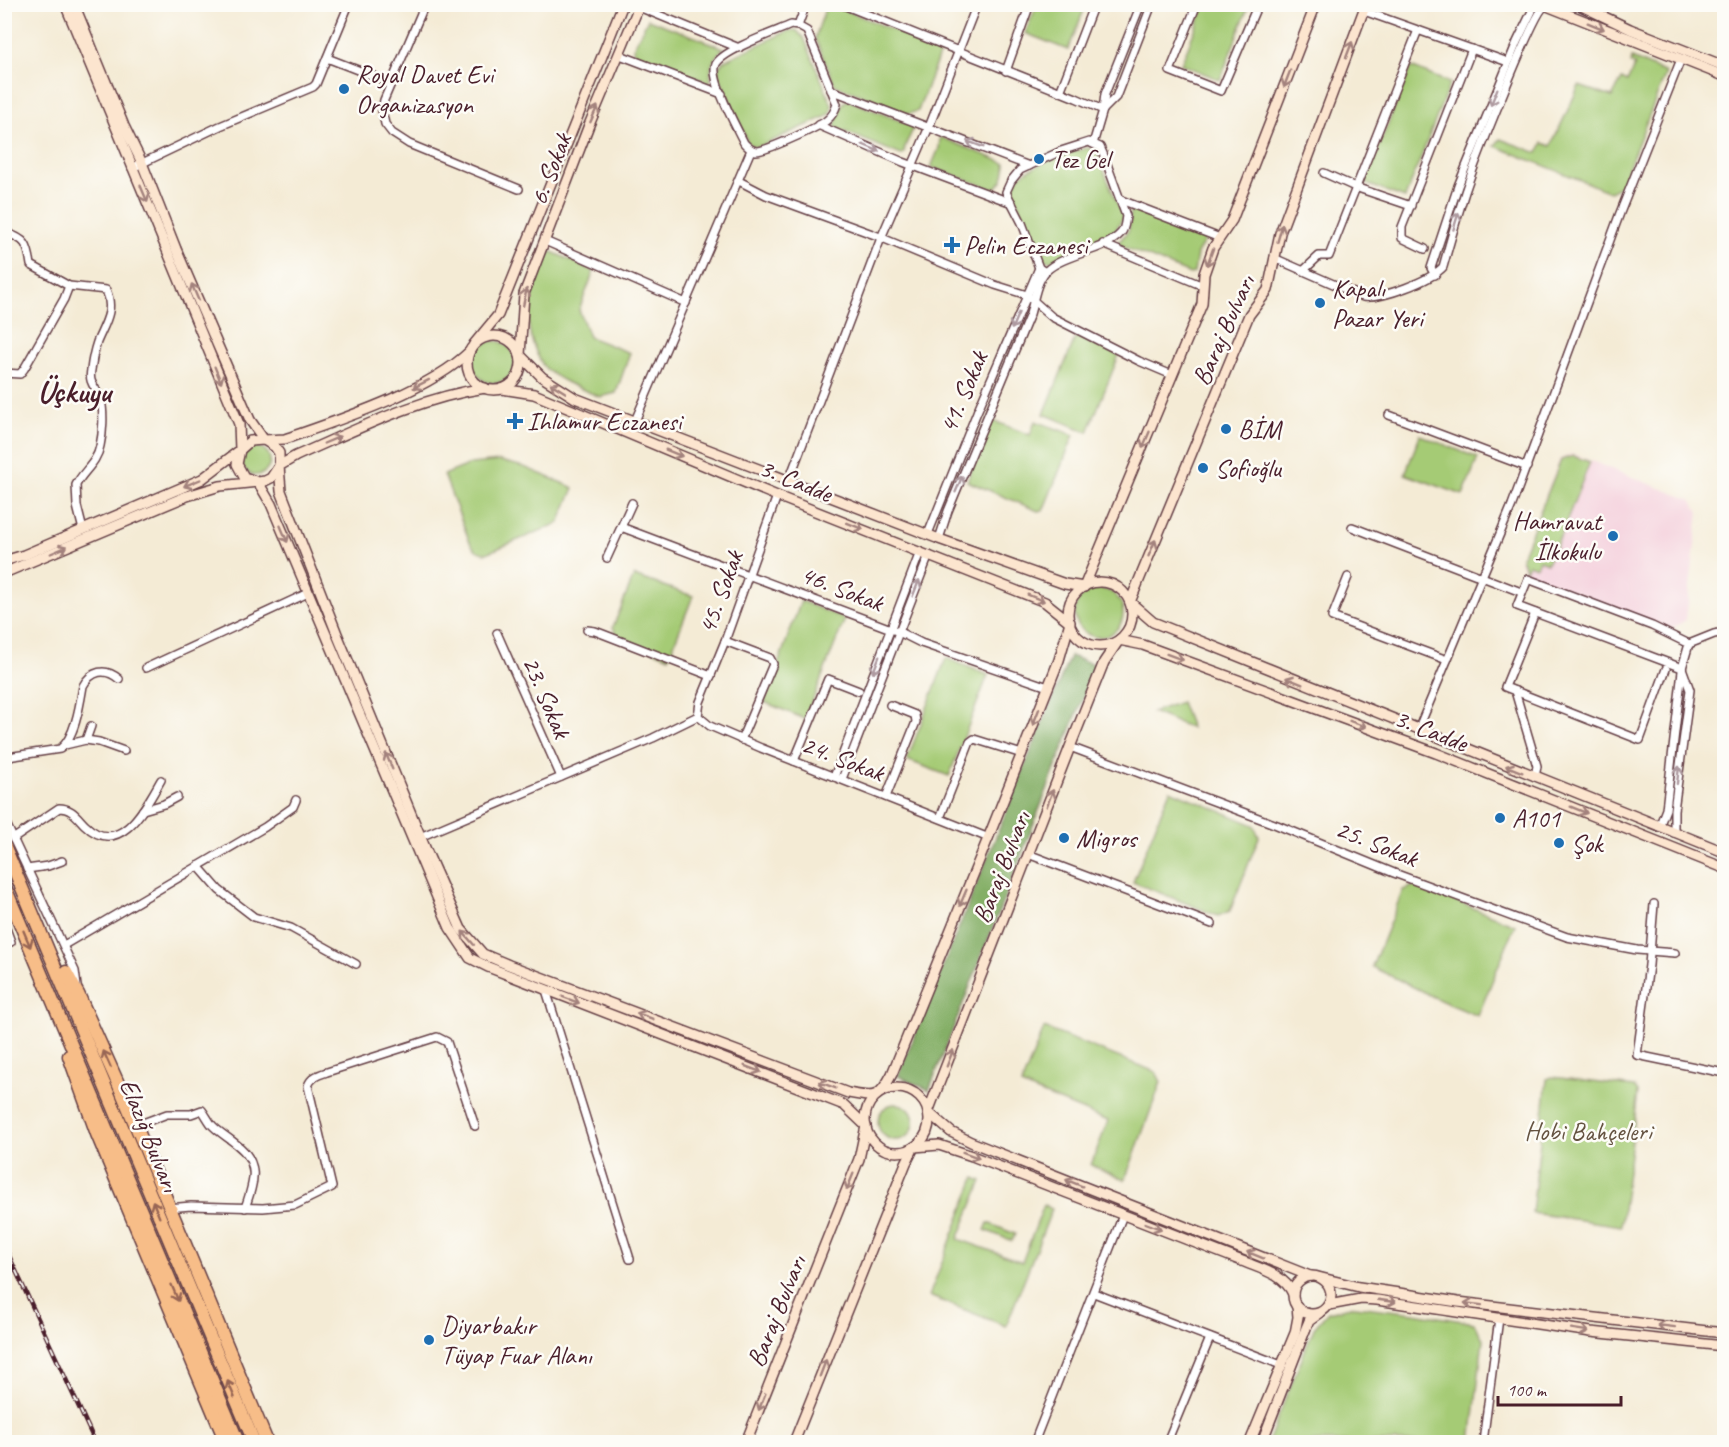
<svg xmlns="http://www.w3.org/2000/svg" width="1729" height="1447" font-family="Caveat,sans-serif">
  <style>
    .built { fill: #f4cfdc }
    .green { fill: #a5cb75; stroke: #787550; stroke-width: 1.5 }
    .forest { fill: #84af66; stroke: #676748; stroke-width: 1.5 }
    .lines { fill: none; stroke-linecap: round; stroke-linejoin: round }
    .street-casing { stroke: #643e44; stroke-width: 10 }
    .secondary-casing { stroke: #643e44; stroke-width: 12 }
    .highway-casing { stroke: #643e44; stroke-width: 15 }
    .street { stroke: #fff; stroke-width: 7 }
    .secondary { stroke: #fce5cf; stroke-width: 9 }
    .highway { stroke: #f7bd88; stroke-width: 12 }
    .rail-casing { stroke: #4a1f2b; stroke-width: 4.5 }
    .rail { stroke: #fdfcf7; stroke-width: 2; stroke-dasharray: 7; stroke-linecap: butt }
    .oneway { stroke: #a3827d }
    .oneway2 { stroke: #ae9aa0 }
    .oneway3 { stroke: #986655 }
    .poi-dot { fill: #1f6fb2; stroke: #fdfcf7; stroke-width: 2 }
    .labels { text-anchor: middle; stroke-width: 5; stroke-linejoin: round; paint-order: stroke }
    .poi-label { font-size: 26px; fill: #4a1f2b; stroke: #fdfcf7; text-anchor: start }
    .street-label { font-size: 26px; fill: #4a1f2b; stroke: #fdfcf7 }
    .park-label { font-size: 26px; fill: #655341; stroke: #fdfcf7 }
    .district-label { font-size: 32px; font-weight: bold; fill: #4a1f2b; stroke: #fdfcf7 }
  </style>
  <rect width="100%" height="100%" fill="#fdfcf7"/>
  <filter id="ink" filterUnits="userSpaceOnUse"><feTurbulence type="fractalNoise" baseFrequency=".0167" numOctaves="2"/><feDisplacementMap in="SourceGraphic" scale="12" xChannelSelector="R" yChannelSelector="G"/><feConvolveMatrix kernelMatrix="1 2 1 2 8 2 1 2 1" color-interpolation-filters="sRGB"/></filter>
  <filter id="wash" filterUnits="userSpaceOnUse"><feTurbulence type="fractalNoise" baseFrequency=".008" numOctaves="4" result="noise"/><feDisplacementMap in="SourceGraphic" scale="24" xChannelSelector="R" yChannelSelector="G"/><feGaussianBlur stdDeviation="1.35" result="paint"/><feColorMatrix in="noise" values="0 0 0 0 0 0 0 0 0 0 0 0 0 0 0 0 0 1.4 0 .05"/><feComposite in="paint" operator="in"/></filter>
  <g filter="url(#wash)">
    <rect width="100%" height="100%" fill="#f4ebd5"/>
    <path class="built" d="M1573 454 1691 500 1699 512 1686 620 1669 630 1525 572 1520 561 1560 459Z"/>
    <g class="green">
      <path d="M833 5 934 47 939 55 918 111 908 114 835 85 815 38 825 9Z"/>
      <path d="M1037 5H1086L1068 50 1025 33Z"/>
      <path d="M1205 5H1249L1220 80 1181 64Z"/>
      <path d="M648 19 724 48C713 57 709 67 711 82L709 83 634 54 633 48Z"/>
      <path d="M796 30 804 38 832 105 831 113 825 117 765 144C758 147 754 149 748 143L719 75 718 68 723 61 788 31Z"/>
      <path d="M1632 58 1666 73 1621 186 1610 192 1495 146 1500 139 1538 153 1543 143 1551 146 1579 86 1612 97 1622 79 1627 82 1635 65 1631 63Z"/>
      <path d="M1411 67 1450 83 1405 198 1364 183Z"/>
      <path d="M848 100 913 126C913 135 904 142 904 153L901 155 836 128 835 124 843 103Z"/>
      <path d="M940 137 1005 163C1006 173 1003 184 993 189L931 167 939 148Z"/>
      <path d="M1089 148 1097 154 1123 217 1114 233C1100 240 1058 265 1044 260L1013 192C1013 186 1015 179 1021 175 1031 167 1076 149 1089 148Z"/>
      <path d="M1134 209 1206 238 1197 254 1194 273 1190 274 1117 244 1129 230 1131 211Z"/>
      <path d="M550 251 594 271 579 310 589 337 630 353 616 393 600 397C582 389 561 382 546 369 540 363 536 352 533 344 520 304 534 287 550 251Z"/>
      <path d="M1076 336 1119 355 1088 432 1044 414Z"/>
      <circle cx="494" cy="362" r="21"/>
      <path d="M991 420 1030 435 1035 421 1074 435 1043 511H1038L967 481Z"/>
      <path d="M1420 435 1478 458 1463 495 1405 474Z"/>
      <circle cx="256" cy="461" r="14"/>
      <path d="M1573 456 1590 462 1556 547 1547 563 1539 560 1536 567 1529 564 1526 570 1521 559 1561 460Z"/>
      <path d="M500 461 524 467 574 488 559 523 487 553C477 553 473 548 469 540L444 475 471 464Z"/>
      <path d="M634 576 693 596 669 657 617 636 613 627Z"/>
      <circle cx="1099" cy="613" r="24"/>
      <path d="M801 601 845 619 805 719 764 702Z"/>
      <path d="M946 658 988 675 949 776 907 760Z"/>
      <path d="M1181 702 1191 728 1152 712Z"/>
      <path d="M1170 790 1254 825 1259 837 1230 911 1218 916 1133 882Z"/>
      <path d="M1416 885 1515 925 1478 1016 1442 1001 1372 967 1403 890Z"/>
      <path d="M1044 1028 1156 1072 1161 1082 1125 1180 1091 1165 1108 1121 1021 1085Z"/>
      <path d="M1552 1077 1634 1087 1638 1092 1621 1226 1532 1213 1547 1079Z"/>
      <circle cx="896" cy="1122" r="18"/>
      <path d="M975 1178 982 1181 958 1239 1022 1262 1044 1205 1052 1209 1006 1326 929 1296Z"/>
      <path d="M988 1223 1015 1234 1012 1241 985 1230Z"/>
      <path d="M1355 1306 1414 1313 1474 1323 1483 1339 1471 1442H1268L1314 1328 1328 1312Z"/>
    </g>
    <path class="forest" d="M1070 656 1096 665 929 1090 898 1076Z"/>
  </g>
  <g filter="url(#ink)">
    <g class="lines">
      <g class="street-casing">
        <g id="street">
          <path d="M425 4 384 100 382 110 385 124 392 133 409 144 519 189"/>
          <path d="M841 4 1076 98 1103 110 1093 144"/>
          <path d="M1197 4 1170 71 1221 91 1258 4"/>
          <path d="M639 7 739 48"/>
          <path d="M1364 11 1508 62"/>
          <path d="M791 25 798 26 807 31 837 104C835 111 832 116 827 120 819 127 764 152 756 151 750 150 748 147 744 143 737 128 709 79 716 64 723 50 775 32 791 25Z"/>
          <path d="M798 26 806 4"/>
          <path d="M620 55 722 94"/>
          <path d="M327 58 391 83"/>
          <path d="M1006 71 1030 4"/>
          <path d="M831 90 1029 166"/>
          <path d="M1060 92 1094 4"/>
          <path d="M1103 110 1116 97 1152 4"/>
          <path d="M1103 110 1105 94 1141 4"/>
          <path d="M818 125 903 162 1012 203"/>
          <path d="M132 168 220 126 313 87 316 84 349 4"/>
          <path d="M1324 173 1355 187 1411 206"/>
          <path d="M739 181 766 195 875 235 995 285 1027 295 1052 317 1139 361 1172 375"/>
          <path d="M1121 200 1220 238"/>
          <path d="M4 232C26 239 28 244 31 265L69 286 106 290C115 310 105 323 97 342 94 351 92 361 91 370 88 385 97 387 101 400 104 413 103 433 100 446 97 463 83 471 76 485L77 506 83 530"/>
          <path d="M545 241 686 303"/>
          <path d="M1103 244 1203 286"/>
          <path d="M1425 249 1402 238V227L1472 49"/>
          <path d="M1274 258 1363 297C1382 299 1430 281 1443 267 1450 242 1457 217 1465 192 1473 168 1533 13 1545 6"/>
          <path d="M1303 271 1319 256H1329L1418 30"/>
          <path d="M1435 275 1431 268 1458 186 1517 42 1532 11 1531 4"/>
          <path d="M4 373 20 374 24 369 64 299 69 286"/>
          <path d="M1389 415 1527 467"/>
          <path d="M635 421 751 150"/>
          <path d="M789 480 881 238 929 127 977 4"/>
          <path d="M777 496 725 641 700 702 698 716 710 726 761 748 989 838"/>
          <path d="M621 527 899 632 921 643 1048 687"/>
          <path d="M1352 527 1521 592"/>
          <path d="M928 534 977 412 1039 268"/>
          <path d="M939 539 948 511 1030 314C1034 301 1036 282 1046 271 1065 253 1104 252 1121 233 1125 229 1125 221 1126 216L1104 156 1100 147 1089 142 1061 151 1020 170 1011 181 1006 192 1022 223 1039 268 1045 272"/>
          <path d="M607 558 632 503"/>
          <path d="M1348 577 1332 617 1447 660"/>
          <path d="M1528 579 1652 626 1689 644 1682 668 1517 606Z"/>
          <path d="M1535 613 1505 687 1640 740 1666 669"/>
          <path d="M587 630 595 631 711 676"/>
          <path d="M497 633 561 777"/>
          <path d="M725 641 770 658 773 664 741 740"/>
          <path d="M1689 644 1714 634 1724 632"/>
          <path d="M146 668 308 593"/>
          <path d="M1515 691 1537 766 1535 777"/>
          <path d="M1418 730 1512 505 1620 213 1681 59"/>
          <path d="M86 740 91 726"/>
          <path d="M65 745 86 740 99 742 124 751"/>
          <path d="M1070 747 1277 825 1394 873 1567 937 1637 950 1675 953"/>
          <path d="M4 759 14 756 60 749C75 738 80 704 83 686 91 671 105 667 119 679"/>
          <path d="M794 761 828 679 859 691"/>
          <path d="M834 777 920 552"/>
          <path d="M842 779 929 555"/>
          <path d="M886 797 916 722 915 715 890 705"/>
          <path d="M143 810 164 804 177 797"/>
          <path d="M940 818 970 742 974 739 1022 754"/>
          <path d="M4 819 75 971 77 986"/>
          <path d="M1659 827 1666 809 1682 671"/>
          <path d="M1674 833V810L1690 690 1682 668"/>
          <path d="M420 837 653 738 698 716"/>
          <path d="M13 839 59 808C72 808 77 817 85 825 120 859 146 806 161 780"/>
          <path d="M1028 854 1212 924"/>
          <path d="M198 866 219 890 254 917 291 928 356 964"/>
          <path d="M27 869 48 866 62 861"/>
          <path d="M1654 904 1649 965 1637 1055 1724 1073"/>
          <path d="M4 923 11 942"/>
          <path d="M64 945 265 827 293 807 296 800"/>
          <path d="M546 990 630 1259"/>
          <path d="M135 1126 167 1114H191L202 1110C206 1115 209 1122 213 1126 220 1133 229 1138 236 1144 261 1163 254 1182 245 1208"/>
          <path d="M168 1208 191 1206 263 1208 295 1205 332 1187 308 1086C311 1077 318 1075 327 1072L437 1037 447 1042 475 1126"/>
          <path d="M1094 1293 1281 1365"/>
          <path d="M1037 1442V1435L1123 1215"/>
          <path d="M1167 1442 1210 1338"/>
          <path d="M1483 1442 1499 1318"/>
        </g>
      </g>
      <g class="secondary-casing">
        <g id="secondary">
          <path d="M74 4 124 126 142 163 176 249 250 420 264 440 285 439C339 420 429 391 469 352"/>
          <path d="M640 4 589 125 524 294 520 355 542 377 575 398 939 539 1065 584 1084 587 1202 304 1204 274 1213 248 1232 220 1316 4"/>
          <path d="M1366 4 1280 233 1268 290 1249 315 1130 602 1153 622 1724 852"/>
          <path d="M1542 4 1724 76"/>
          <path d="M1577 4 1630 29 1724 66"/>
          <circle cx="494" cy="363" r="27"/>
          <path d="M474 344 498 315 623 4"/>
          <path d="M485 388C418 398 358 429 296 456L279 466 281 491 337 634 426 850 461 929 483 954 509 965 848 1093C875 1098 879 1099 892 1074L991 831 1059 660 1070 622 1045 602 777 496 534 394 502 389"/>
          <path d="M4 561 24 555 202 479 240 450 239 424 65 4"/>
          <path d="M4 573 187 496 220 486 258 482 265 481 271 478 279 466V453L275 447 264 440 250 441 240 450 237 464 244 477 258 482 271 504 450 928 470 958 488 967 844 1105 866 1126 859 1159 746 1442"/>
          <circle cx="1100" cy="614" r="32"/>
          <circle cx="897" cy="1120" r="32"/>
          <circle cx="1312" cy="1295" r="19"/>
          <path d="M1310 1276 971 1142 951 1132 928 1112 1070 747 1104 662 1119 640 1143 645 1436 753 1724 868"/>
          <path d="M1322 1278 1359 1287 1458 1302 1724 1333"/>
          <path d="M1329 1305 1361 1299 1377 1300 1591 1332 1724 1346"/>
          <path d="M794 1442 906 1163 914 1147 939 1145 972 1156 1242 1261C1261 1269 1284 1274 1293 1294"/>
          <path d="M1250 1442 1295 1333 1298 1317 1297 1306"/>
          <path d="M1262 1442 1306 1328 1309 1321 1320 1313"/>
        </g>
      </g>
      <g class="highway-casing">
        <g id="highway">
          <path d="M4 845 254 1442"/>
          <path d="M4 885 238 1442"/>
          <path d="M66 972 78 994 121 1090 267 1442"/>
          <path d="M69 1056 97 1134 226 1442"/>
        </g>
      </g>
      <use href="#street" class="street"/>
      <use href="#secondary" class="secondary"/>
      <use href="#highway" class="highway"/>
      <g class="rail-casing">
        <path id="rail" d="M4 1245 95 1442"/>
      </g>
      <use href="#rail" class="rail"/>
    </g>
    <defs><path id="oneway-shaft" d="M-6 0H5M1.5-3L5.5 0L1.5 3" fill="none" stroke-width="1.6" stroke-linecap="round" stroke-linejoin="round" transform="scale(1.5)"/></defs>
    <g class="oneway">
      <use href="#oneway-shaft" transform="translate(1596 26) rotate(22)"/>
      <use href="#oneway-shaft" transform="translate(1349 50) rotate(-69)"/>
      <use href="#oneway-shaft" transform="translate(1287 79) rotate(111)"/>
      <use href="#oneway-shaft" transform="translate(594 114) rotate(-66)"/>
      <use href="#oneway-shaft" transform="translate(144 194) rotate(67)"/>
      <use href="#oneway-shaft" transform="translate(1280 233) rotate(-74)"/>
      <use href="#oneway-shaft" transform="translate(1210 257) rotate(110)"/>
      <use href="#oneway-shaft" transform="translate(195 292) rotate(-113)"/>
      <use href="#oneway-shaft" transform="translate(525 297) rotate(-78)"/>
      <use href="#oneway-shaft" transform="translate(218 375) rotate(68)"/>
      <use href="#oneway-shaft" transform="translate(421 384) rotate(153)"/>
      <use href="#oneway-shaft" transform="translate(558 388) rotate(-148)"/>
      <use href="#oneway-shaft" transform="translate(332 440) rotate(-23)"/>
      <use href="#oneway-shaft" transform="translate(1146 440) rotate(113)"/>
      <use href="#oneway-shaft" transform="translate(674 453) rotate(22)"/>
      <use href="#oneway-shaft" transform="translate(192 483) rotate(157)"/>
      <use href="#oneway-shaft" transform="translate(855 526) rotate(22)"/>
      <use href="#oneway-shaft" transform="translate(284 534) rotate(67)"/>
      <use href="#oneway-shaft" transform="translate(1152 548) rotate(-67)"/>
      <use href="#oneway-shaft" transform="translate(59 550) rotate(-23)"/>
      <use href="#oneway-shaft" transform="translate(1036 598) rotate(22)"/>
      <use href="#oneway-shaft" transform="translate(1175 657) rotate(20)"/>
      <use href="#oneway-shaft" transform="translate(1294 681) rotate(-158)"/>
      <use href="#oneway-shaft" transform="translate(1036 717) rotate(111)"/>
      <use href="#oneway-shaft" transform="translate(1358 724) rotate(20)"/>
      <use href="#oneway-shaft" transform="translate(389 761) rotate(-112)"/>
      <use href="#oneway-shaft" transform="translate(1514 769) rotate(-158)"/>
      <use href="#oneway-shaft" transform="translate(1050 798) rotate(-69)"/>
      <use href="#oneway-shaft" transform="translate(1579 810) rotate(22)"/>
      <use href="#oneway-shaft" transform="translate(963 898) rotate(113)"/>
      <use href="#oneway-shaft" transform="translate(468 938) rotate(-131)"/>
      <use href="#oneway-shaft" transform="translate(571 1000) rotate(21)"/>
      <use href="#oneway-shaft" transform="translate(645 1016) rotate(-159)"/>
      <use href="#oneway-shaft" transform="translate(950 1058) rotate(-69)"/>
      <use href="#oneway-shaft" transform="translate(753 1069) rotate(21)"/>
      <use href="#oneway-shaft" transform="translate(827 1085) rotate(-159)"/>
      <use href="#oneway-shaft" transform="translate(971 1155) rotate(20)"/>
      <use href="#oneway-shaft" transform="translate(850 1182) rotate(112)"/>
      <use href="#oneway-shaft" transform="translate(1074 1183) rotate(-158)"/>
      <use href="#oneway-shaft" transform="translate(1153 1226) rotate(21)"/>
      <use href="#oneway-shaft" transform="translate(1255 1255) rotate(-158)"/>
      <use href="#oneway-shaft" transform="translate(1387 1301) rotate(8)"/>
      <use href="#oneway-shaft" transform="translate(1473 1304) rotate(-173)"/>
      <use href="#oneway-shaft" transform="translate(1666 1326) rotate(-173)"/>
      <use href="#oneway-shaft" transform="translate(1580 1330) rotate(9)"/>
      <use href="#oneway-shaft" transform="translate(823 1368) rotate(-69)"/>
      <use href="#oneway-shaft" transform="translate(762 1402) rotate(112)"/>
    </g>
    <g class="oneway2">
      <use href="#oneway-shaft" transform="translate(1494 97) rotate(112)"/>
      <use href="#oneway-shaft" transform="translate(975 144) rotate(-159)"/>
      <use href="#oneway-shaft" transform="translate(871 148) rotate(23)"/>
      <use href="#oneway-shaft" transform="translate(1456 221) rotate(-73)"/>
      <use href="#oneway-shaft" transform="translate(1015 321) rotate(113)"/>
      <use href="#oneway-shaft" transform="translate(959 484) rotate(-67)"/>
      <use href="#oneway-shaft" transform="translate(916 588) rotate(-68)"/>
      <use href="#oneway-shaft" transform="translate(876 665) rotate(111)"/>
      <use href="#oneway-shaft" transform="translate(1678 775) rotate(-83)"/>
    </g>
    <g class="oneway3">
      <use href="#oneway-shaft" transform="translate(27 939) rotate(67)"/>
      <use href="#oneway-shaft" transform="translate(107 1059) rotate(-114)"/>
      <use href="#oneway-shaft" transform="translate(156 1209) rotate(-112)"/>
      <use href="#oneway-shaft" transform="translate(175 1293) rotate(67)"/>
      <use href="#oneway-shaft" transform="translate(231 1389) rotate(-113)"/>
    </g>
  </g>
  <g class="poi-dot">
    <circle cx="344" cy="89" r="6"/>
    <circle cx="1039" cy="159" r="6"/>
    <path d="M949 236h6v6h6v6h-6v6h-6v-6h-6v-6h6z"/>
    <circle cx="1320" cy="303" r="6"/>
    <path d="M512 412h6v6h6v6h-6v6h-6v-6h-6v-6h6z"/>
    <circle cx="1226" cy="429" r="6"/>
    <circle cx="1203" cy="468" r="6"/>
    <circle cx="1613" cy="536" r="6"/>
    <circle cx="1500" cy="818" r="6"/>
    <circle cx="1064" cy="838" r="6"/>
    <circle cx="1559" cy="843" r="6"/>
    <circle cx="429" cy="1340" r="6"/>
  </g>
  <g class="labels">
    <g class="poi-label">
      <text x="356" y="83">Royal Davet Evi<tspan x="356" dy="30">Organizasyon</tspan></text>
      <text x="1051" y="168">Tez Gel</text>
      <text x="964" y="254">Pelin Eczanesi</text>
      <text x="1332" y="297">Kapalı<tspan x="1332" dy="30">Pazar Yeri</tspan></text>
      <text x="527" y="430">Ihlamur Eczanesi</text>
      <text x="1238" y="438">BİM</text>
      <text x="1215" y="477">Sofioğlu</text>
      <text x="1601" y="530" text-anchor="end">Hamravat<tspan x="1601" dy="30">İlkokulu</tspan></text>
      <text x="1512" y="827">A101</text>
      <text x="1076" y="847">Migros</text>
      <text x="1571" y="852">Şok</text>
      <text x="441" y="1334">Diyarbakır<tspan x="441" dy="30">Tüyap Fuar Alanı</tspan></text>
    </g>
    <g class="street-label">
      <text transform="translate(550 169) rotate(-69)" y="9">6. Sokak</text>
      <text transform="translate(1223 330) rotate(-66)" y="9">Baraj Bulvarı</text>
      <text transform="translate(963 392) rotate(-67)" y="9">41. Sokak</text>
      <text transform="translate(796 480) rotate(22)" y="9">3. Cadde</text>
      <text transform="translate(842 588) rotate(21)" y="9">46. Sokak</text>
      <text transform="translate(720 592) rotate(-70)" y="9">45. Sokak</text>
      <text transform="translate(547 697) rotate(67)" y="9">23. Sokak</text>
      <text transform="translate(1431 730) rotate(21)" y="9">3. Cadde</text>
      <text transform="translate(843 758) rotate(21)" y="9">24. Sokak</text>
      <text transform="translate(1377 843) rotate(22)" y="9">25. Sokak</text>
      <text transform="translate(1001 867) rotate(-69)" y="9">Baraj Bulvarı</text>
      <text transform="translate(150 1135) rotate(68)" y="9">Elazığ Bulvarı</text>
      <text transform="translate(776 1311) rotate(-68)" y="9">Baraj Bulvarı</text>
    </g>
    <g class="park-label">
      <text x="1588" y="1140">Hobi Bahçeleri</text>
    </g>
    <g class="district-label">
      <text x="74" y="402">Üçkuyu</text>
    </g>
  </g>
  <rect width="1729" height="1447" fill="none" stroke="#fdfcf7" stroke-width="24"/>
  <path d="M1498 1396v9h123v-9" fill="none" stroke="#4a1f2b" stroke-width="3"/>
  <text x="1507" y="1396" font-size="18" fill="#4a1f2b" stroke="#fdfcf7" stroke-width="4.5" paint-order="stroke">100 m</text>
</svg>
